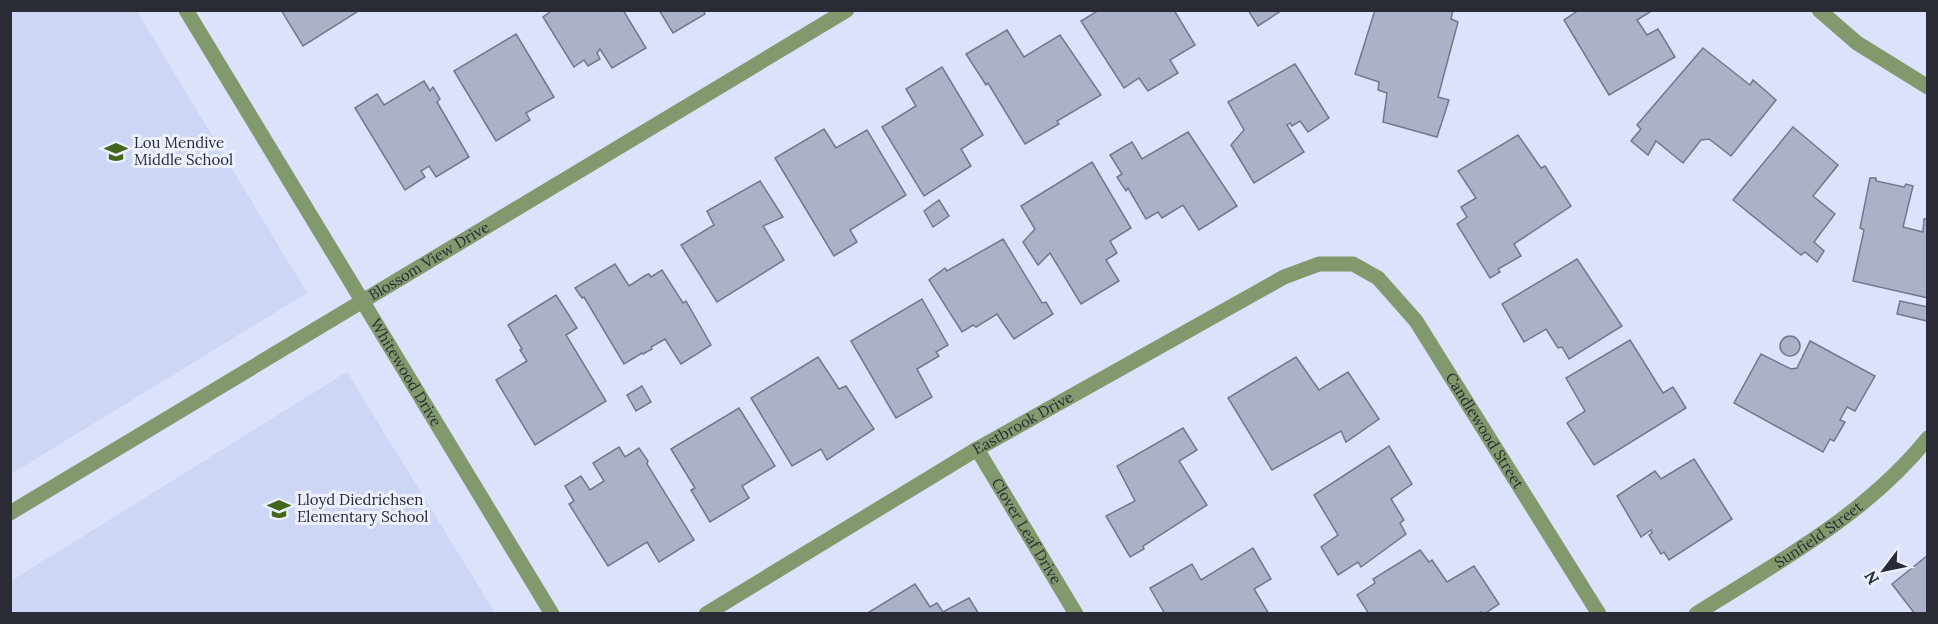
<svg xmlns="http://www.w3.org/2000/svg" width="1938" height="624" font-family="Lora,serif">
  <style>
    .built { fill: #ced6f5 }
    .building { fill: #abb1c9; stroke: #72778d; stroke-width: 1.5 }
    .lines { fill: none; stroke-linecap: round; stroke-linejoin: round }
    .minor { stroke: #81996c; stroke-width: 15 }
    .labels { text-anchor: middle; stroke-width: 6; stroke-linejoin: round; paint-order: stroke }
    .poi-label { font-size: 15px; fill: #292b35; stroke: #ecf0ff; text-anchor: start }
    .street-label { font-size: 15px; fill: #292b35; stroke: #ecf0ff }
  </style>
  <rect width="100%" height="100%" fill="#dce2fb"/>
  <g class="built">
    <path d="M11 10 137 11 307 293 11 474Z"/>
    <path d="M347 372 495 613H11V581Z"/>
  </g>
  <g class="building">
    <path d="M281 10H360L303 46Z"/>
    <path d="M553 10H623L646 48 612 68 600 49 597 53 600 59 588 66 584 60 574 67 543 17Z"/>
    <path d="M659 10H703L705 14 673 33Z"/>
    <path d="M1099 10H1174L1195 45 1170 60 1178 73 1148 91 1139 78 1124 88 1081 21Z"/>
    <path d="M1248 10H1280L1281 11 1258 26Z"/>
    <path d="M1375 10H1453L1451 19 1458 22 1438 97 1449 100 1437 137 1383 122 1387 93 1378 90 1379 82 1355 74Z"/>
    <path d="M1579 10H1653L1637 20 1647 35 1658 29 1675 57 1609 95 1564 20Z"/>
    <path d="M1007 30 1024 57 1060 35 1101 95 1057 121 1059 124 1025 144 988 83 986 85 966 54Z"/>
    <path d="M516 34 554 97 526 113 530 120 496 141 454 71Z"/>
    <path d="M1703 48 1750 85 1753 80 1776 100 1731 156 1709 139 1701 140 1683 163 1656 141 1648 155 1631 141 1641 129 1637 125Z"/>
    <path d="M1295 64 1329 118 1308 132 1300 121 1292 126 1290 123 1287 125 1304 152 1254 183 1231 145 1244 130 1228 102Z"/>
    <path d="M942 67 983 135 961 149 971 166 924 196 882 127 916 106 906 89Z"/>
    <path d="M424 81 430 91 433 87 440 99 437 102 469 157 436 177 429 166 421 171 425 177 405 190 355 108 377 94 384 105Z"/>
    <path d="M1793 127 1838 165 1813 196 1835 214 1814 242 1824 251 1817 262 1805 252 1801 255 1733 200Z"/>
    <path d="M824 129 836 148 867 130 906 195 850 230 857 242 834 256 775 158Z"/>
    <path d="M1188 132 1237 206 1199 230 1183 205 1162 218 1158 212 1146 219 1128 188 1126 191 1117 177 1122 174 1110 155 1132 142 1142 159Z"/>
    <path d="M1518 135 1541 168 1545 166 1571 206 1514 244 1521 256 1498 269 1500 272 1490 278 1457 224 1467 217 1461 207 1476 198 1458 171Z"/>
    <path d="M1092 162 1131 228 1110 241 1117 253 1106 260 1119 281 1081 304 1050 253 1038 265 1023 242 1035 229 1021 206Z"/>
    <path d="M1870 178H1876V181L1904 187 1906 184 1913 186 1903 227 1923 232 1924 219H1928V298L1853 281 1864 230 1860 228Z"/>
    <path d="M760 181 783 217 763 226 784 260 717 302 681 245 714 225 707 211Z"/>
    <path d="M939 200 949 216 933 227 924 211Z"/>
    <path d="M1003 239 1042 303 1046 302 1053 314 1014 339 997 314 976 327 973 325 962 332 929 280 945 268 947 271Z"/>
    <path d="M1577 259 1622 326 1569 359 1562 347 1558 348 1546 329 1524 342 1502 304Z"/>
    <path d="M615 264 629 286 646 275 649 274 651 277 662 270 683 303 686 301 711 345 681 364 665 339 651 347 652 349 643 354 642 353 624 364 584 297 582 298 575 288Z"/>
    <path d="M556 295 577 328 566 335 606 401 535 445 496 380 527 361 520 350 522 349 508 325Z"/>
    <path d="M922 299 948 345 936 352 939 356 917 369 932 397 896 418 851 341Z"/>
    <path d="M1900 301 1928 307 1927 321 1897 314Z"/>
    <circle cx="1790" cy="346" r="10"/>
    <path d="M1630 340 1663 393 1673 387 1686 408 1594 465 1567 423 1585 411 1566 378Z"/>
    <path d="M1810 341 1875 376 1855 411 1847 407 1840 420 1845 422 1834 441 1830 439 1823 452 1734 403 1761 354 1791 369 1797 368Z"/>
    <path d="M818 357 839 389 846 386 874 429 827 460 821 449 792 466 751 398Z"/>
    <path d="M1296 357 1319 390 1348 372 1379 419 1346 442 1341 431 1272 470 1228 398Z"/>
    <path d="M642 386 651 402 636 411 627 395Z"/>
    <path d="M739 408 775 466 742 486 749 498 710 522 691 490 695 488 671 449Z"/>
    <path d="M1183 428 1197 450 1179 461 1207 505 1143 546 1144 549 1130 557 1106 516 1135 501 1117 466Z"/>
    <path d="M1389 446 1412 484 1391 499 1404 520 1400 523 1406 534 1361 567 1358 562 1338 575 1321 547 1338 535 1314 495Z"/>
    <path d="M619 447 625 457 639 448 648 461 647 464 694 540 659 562 647 542 608 566 569 504 574 501 565 486 581 476 590 490 604 481 593 463Z"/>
    <path d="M1694 459 1732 519 1669 560 1664 552 1661 554 1649 535 1652 533 1651 530 1641 537 1617 496 1655 471 1661 479Z"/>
    <path d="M1253 548 1271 579 1254 589 1269 614H1165L1150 588 1192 564 1201 580Z"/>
    <path d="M1420 550 1429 562 1432 560 1447 582 1474 566 1499 604 1484 614 1481 612 1478 614H1369L1357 595 1375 583 1373 579Z"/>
    <path d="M1928 555V614H1915L1892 584Z"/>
    <path d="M915 584 930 607 937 603 943 612 969 598 979 614H866Z"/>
  </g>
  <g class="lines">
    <g class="minor">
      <path id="s1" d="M186 10 552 614"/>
      <path d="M1819 10 1857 43 1928 87"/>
      <path id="s2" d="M977 449 1076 614"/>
      <path id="s3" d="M10 513 847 10"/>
      <path id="s4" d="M706 614 977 449 1284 277 1319 264H1353L1378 278 1416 321 1599 614"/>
      <path id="s5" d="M1696 614C1778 562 1866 515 1928 438"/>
    </g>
  </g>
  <defs>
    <g id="school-bare" transform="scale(1.8)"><path d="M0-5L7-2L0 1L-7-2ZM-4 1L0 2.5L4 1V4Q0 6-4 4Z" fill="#43651c" stroke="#ecf0ff" stroke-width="2.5" paint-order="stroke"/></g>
  </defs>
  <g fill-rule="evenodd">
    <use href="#school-bare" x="116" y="152"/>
    <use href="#school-bare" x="279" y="509"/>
  </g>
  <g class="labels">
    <g class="poi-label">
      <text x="134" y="148">Lou Mendive<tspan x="134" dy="17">Middle School</tspan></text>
      <text x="297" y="505">Lloyd Diedrichsen<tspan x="297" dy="17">Elementary School</tspan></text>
    </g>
    <g class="street-label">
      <text dy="5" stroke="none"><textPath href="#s3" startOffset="489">Blossom View Drive</textPath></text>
      <text dy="5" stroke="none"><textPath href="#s1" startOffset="424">Whitewood Drive</textPath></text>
      <text dy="5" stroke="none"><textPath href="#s4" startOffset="370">Eastbrook Drive</textPath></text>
      <text dy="5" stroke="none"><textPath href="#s4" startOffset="956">Candlewood Street</textPath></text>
      <text dy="5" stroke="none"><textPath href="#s2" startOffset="96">Clover Leaf Drive</textPath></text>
      <text dy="5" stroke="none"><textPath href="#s5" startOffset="146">Sunfield Street</textPath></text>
    </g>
  </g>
  <rect width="1938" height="624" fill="none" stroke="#292b35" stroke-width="24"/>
  <g transform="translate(1884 570) rotate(238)" stroke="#ecf0ff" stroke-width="4.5" paint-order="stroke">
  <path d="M0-4.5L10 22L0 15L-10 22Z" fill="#292b35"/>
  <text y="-9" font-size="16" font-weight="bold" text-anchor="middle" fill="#292b35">N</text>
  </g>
</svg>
